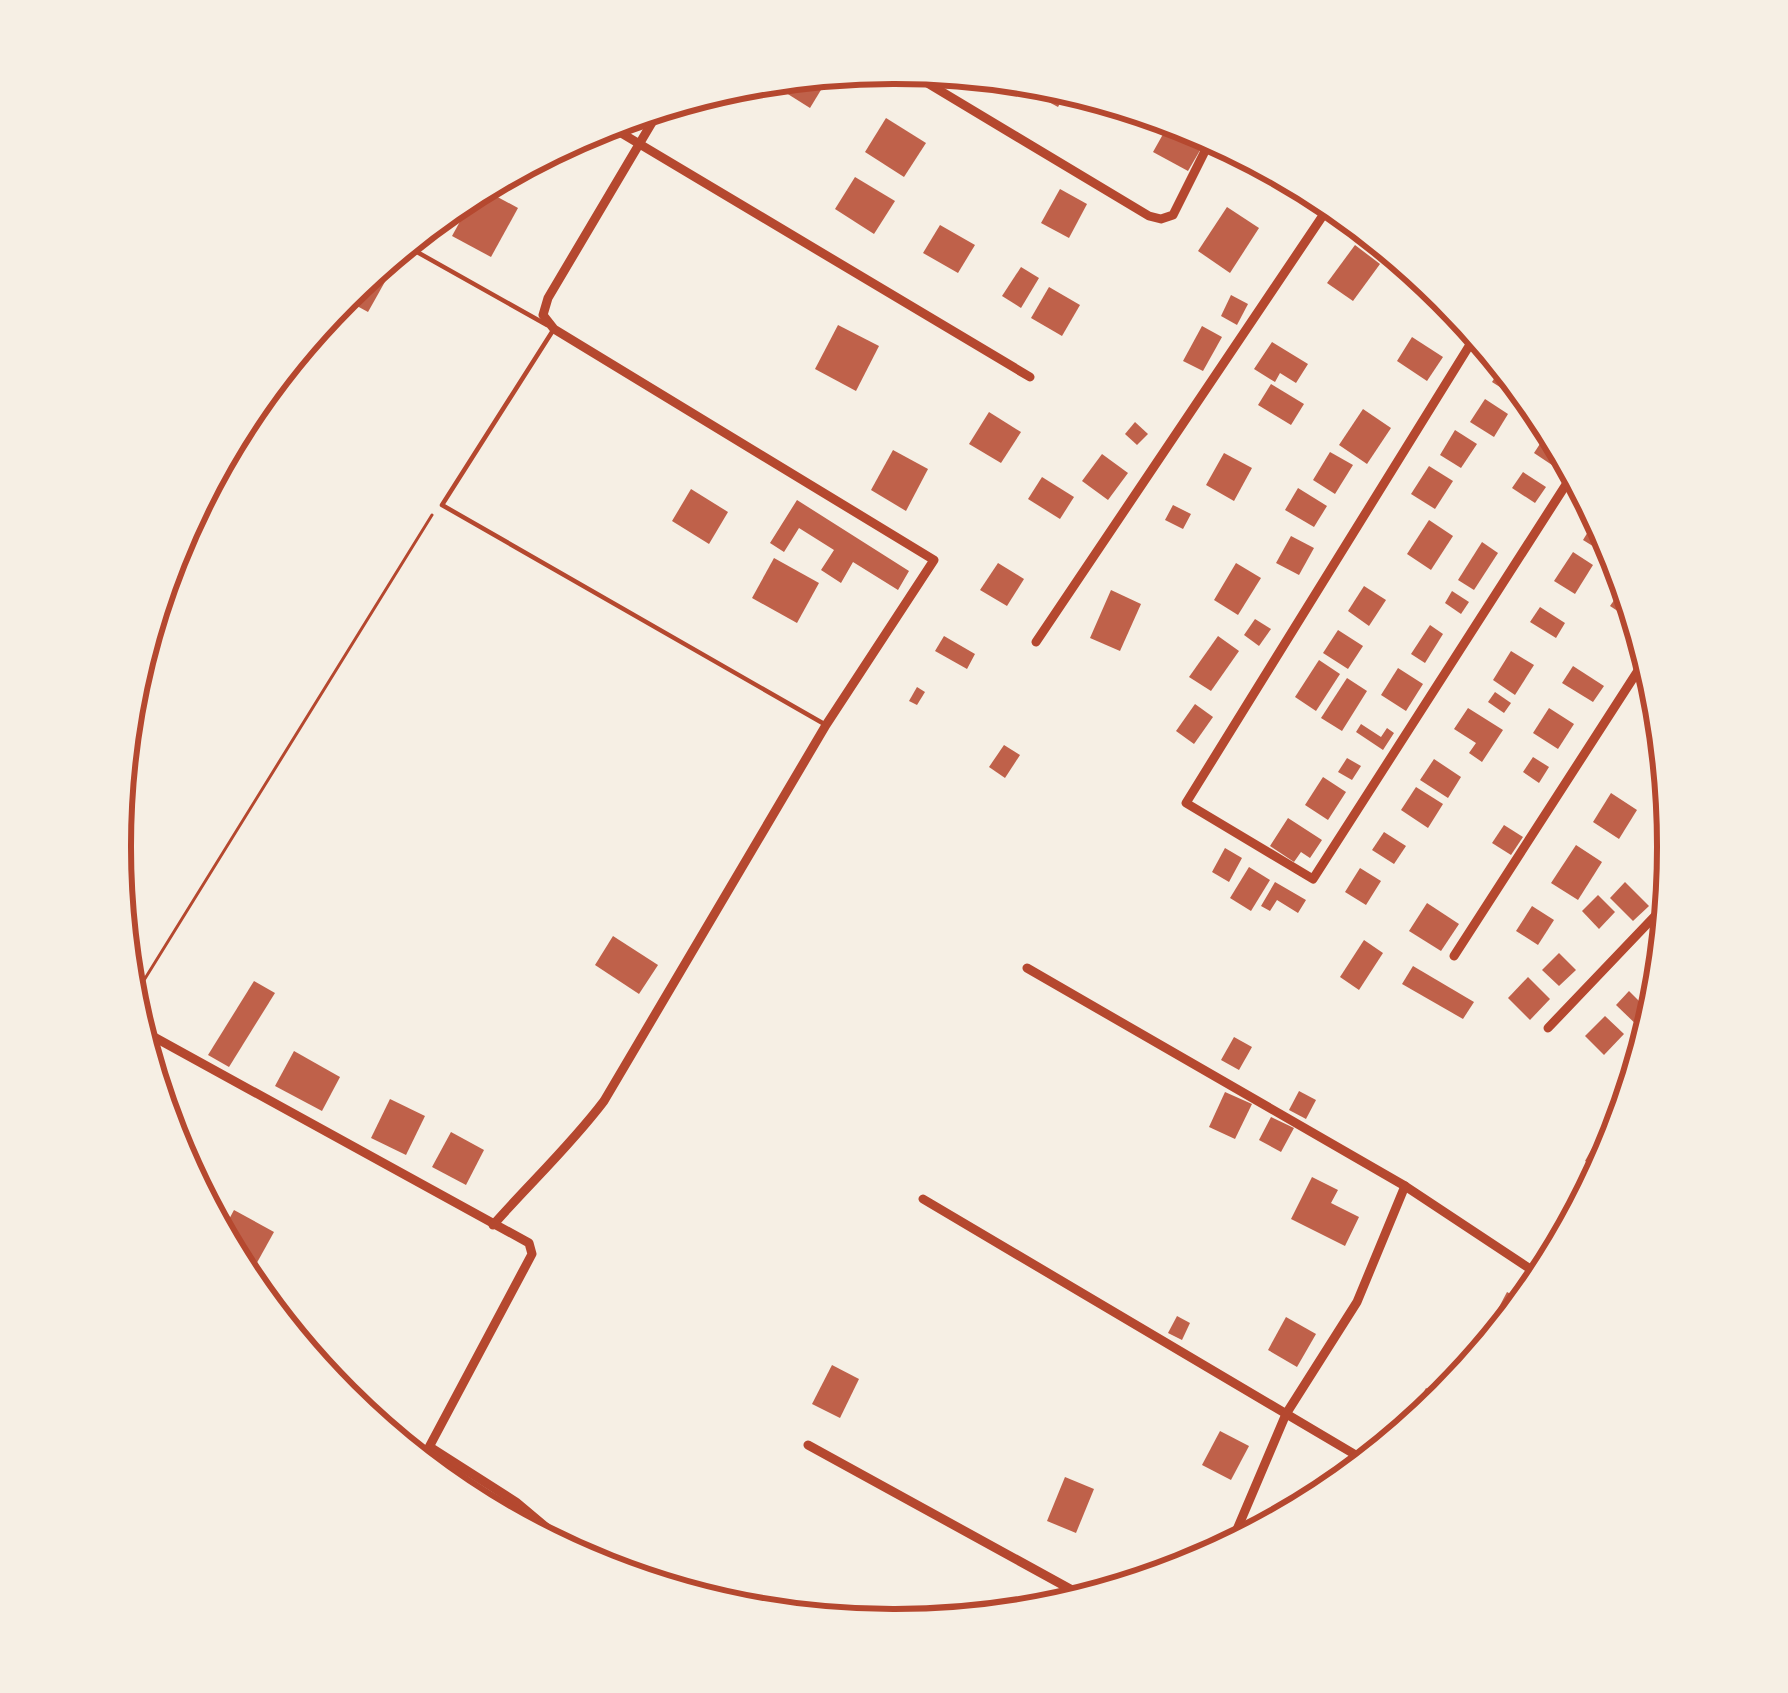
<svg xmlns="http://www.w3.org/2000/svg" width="1788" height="1693" font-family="Arial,sans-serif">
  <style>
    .building { fill: #bf614a }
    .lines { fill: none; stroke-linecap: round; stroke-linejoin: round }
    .path { stroke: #b5482f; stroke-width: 3 }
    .service { stroke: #b5482f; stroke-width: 4.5 }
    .minor { stroke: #b5482f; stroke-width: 9 }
    .rim { fill: none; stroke: #b5482f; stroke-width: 6 }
  </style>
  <rect width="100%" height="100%" fill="#f6efe4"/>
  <g class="building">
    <path d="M1016 75 1048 78 1070 85 1058 107 1012 82Z"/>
    <path d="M822 77 827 80 810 108 783 91 787 84Z"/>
    <path d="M886 118 926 143 904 177 865 152Z"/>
    <path d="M1171 120 1206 140 1188 171 1153 152Z"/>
    <path d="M855 177 895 201 874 234 835 209Z"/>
    <path d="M479 187 518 208 491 257 452 236Z"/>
    <path d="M1060 189 1087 204 1069 238 1041 223Z"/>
    <path d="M1227 207 1259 228 1230 273 1198 251Z"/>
    <path d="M940 225 975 245 958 273 923 253Z"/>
    <path d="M1366 225 1393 247 1384 260 1356 241Z"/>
    <path d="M1355 245 1380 264 1353 301 1327 283Z"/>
    <path d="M376 263 391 271 368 312 346 300 359 277Z"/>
    <path d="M1021 267 1039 278 1021 308 1002 296Z"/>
    <path d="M1049 287 1080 305 1062 336 1031 318Z"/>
    <path d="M1231 295 1248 304 1237 325 1221 316Z"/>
    <path d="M838 325 879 346 856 391 815 369Z"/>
    <path d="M1202 326 1222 337 1203 371 1183 361Z"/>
    <path d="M1412 337 1443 357 1427 381 1397 361Z"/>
    <path d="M1272 342 1308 364 1296 383 1280 373 1275 382 1254 369Z"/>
    <path d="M1505 362 1531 394 1525 403 1492 382Z"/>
    <path d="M1271 384 1304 404 1291 425 1258 405Z"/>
    <path d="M1485 399 1508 414 1494 437 1470 422Z"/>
    <path d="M1363 409 1391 428 1367 464 1339 445Z"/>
    <path d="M989 412 1021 432 1001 463 969 444Z"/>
    <path d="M1135 422 1148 434 1137 445 1125 434Z"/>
    <path d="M1455 430 1477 444 1461 468 1440 455Z"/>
    <path d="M1549 430 1559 436 1566 450 1555 467 1534 453Z"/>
    <path d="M893 450 928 469 906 511 871 490Z"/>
    <path d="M1330 452 1353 465 1335 494 1313 480Z"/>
    <path d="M1224 453 1252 468 1234 501 1206 485Z"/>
    <path d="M1102 454 1128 473 1108 500 1082 481Z"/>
    <path d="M1429 466 1453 481 1435 509 1411 494Z"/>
    <path d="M1523 472 1546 487 1535 503 1512 488Z"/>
    <path d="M1042 477 1074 497 1060 519 1028 499Z"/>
    <path d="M1298 488 1327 506 1314 527 1285 510Z"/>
    <path d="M691 489 728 512 709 544 672 521Z"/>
    <path d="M797 500 909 571 898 590 853 562 841 583 821 570 834 550 799 528 784 552 770 543Z"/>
    <path d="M1173 505 1191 514 1183 529 1165 520Z"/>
    <path d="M1597 517 1605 522 1617 544 1609 556 1583 540Z"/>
    <path d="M1429 520 1453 536 1431 570 1407 554Z"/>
    <path d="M1291 536 1314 548 1299 575 1276 563Z"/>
    <path d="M1482 542 1498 553 1474 590 1458 580Z"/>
    <path d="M1573 552 1593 565 1575 594 1554 581Z"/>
    <path d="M774 558 819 583 797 623 752 598Z"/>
    <path d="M998 563 1024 579 1007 606 980 590Z"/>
    <path d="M1236 563 1261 578 1238 615 1214 600Z"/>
    <path d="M1364 586 1386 600 1369 626 1348 611Z"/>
    <path d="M1624 586 1631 590 1642 627 1610 606Z"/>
    <path d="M1111 590 1141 604 1120 651 1090 638Z"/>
    <path d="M1452 591 1469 602 1461 614 1445 603Z"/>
    <path d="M1540 607 1565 623 1556 638 1530 622Z"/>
    <path d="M1255 619 1271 629 1259 646 1244 635Z"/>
    <path d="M1430 625 1443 634 1425 663 1411 654Z"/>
    <path d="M1338 630 1363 646 1348 669 1323 653Z"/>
    <path d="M944 636 975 654 967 669 935 651Z"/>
    <path d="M1218 636 1239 651 1211 691 1189 677Z"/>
    <path d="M1511 651 1534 665 1515 695 1493 680Z"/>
    <path d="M1319 660 1340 674 1316 711 1295 697Z"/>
    <path d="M1573 666 1604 686 1593 702 1562 683Z"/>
    <path d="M1398 668 1423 684 1406 711 1381 695Z"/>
    <path d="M1347 678 1367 691 1342 731 1321 718Z"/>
    <path d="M917 687 925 692 917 705 909 701Z"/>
    <path d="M1495 692 1511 703 1504 713 1488 702Z"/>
    <path d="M1195 704 1213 717 1194 744 1176 731Z"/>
    <path d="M1468 708 1503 730 1482 762 1469 753 1476 743 1454 729Z"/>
    <path d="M1549 708 1574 724 1558 749 1533 733Z"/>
    <path d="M1361 724 1381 737 1387 728 1394 733 1383 750 1356 732Z"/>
    <path d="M1004 745 1020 755 1005 778 989 767Z"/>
    <path d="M1533 757 1549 767 1539 783 1523 772Z"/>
    <path d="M1347 758 1361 766 1352 780 1338 772Z"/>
    <path d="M1434 759 1461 777 1448 798 1420 780Z"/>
    <path d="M1323 777 1346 792 1328 820 1305 805Z"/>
    <path d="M1416 787 1443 804 1428 828 1401 810Z"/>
    <path d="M1611 793 1637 810 1619 839 1593 822Z"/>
    <path d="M1288 818 1322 840 1310 858 1301 852 1294 862 1270 846Z"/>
    <path d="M1504 825 1523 837 1511 855 1492 843Z"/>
    <path d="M1384 832 1406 846 1394 864 1372 850Z"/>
    <path d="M1677 841V847L1676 864 1665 852Z"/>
    <path d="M1576 845 1602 862 1578 900 1551 883Z"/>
    <path d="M1225 848 1242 858 1229 882 1212 872Z"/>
    <path d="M1249 867 1270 880 1251 911 1230 898Z"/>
    <path d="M1360 868 1381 881 1366 905 1345 892Z"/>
    <path d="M1275 882 1306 900 1298 913 1277 900 1270 911 1261 906Z"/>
    <path d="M1625 882 1649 906 1633 921 1610 898Z"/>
    <path d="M1598 895 1615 912 1599 929 1582 911Z"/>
    <path d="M1427 903 1459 924 1441 951 1409 931Z"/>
    <path d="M1532 906 1554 920 1538 945 1516 931Z"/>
    <path d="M613 936 658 965 639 994 595 965Z"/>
    <path d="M1364 940 1383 953 1359 990 1340 977Z"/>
    <path d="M1559 953 1576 970 1559 986 1542 970Z"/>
    <path d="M1413 966 1474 1002 1463 1019 1402 984Z"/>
    <path d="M1528 977 1550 999 1530 1020 1508 998Z"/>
    <path d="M254 981 275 993 229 1067 208 1055Z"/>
    <path d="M1629 991 1655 1017 1642 1030 1616 1005Z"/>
    <path d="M1605 1016 1624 1034 1604 1055 1585 1036Z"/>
    <path d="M1234 1037 1252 1047 1239 1070 1221 1060Z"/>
    <path d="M294 1051 340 1077 322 1111 275 1086Z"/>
    <path d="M1299 1091 1316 1100 1306 1119 1289 1110Z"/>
    <path d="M1225 1092 1252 1104 1235 1139 1209 1127Z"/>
    <path d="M390 1099 425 1116 406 1155 371 1138Z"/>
    <path d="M1271 1117 1294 1128 1281 1152 1259 1140Z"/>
    <path d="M451 1132 484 1150 466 1185 432 1167Z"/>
    <path d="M1595 1143 1612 1152 1603 1170 1585 1161Z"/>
    <path d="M1312 1177 1338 1190 1331 1203 1359 1217 1345 1246 1291 1219Z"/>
    <path d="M234 1210 274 1232 249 1277 236 1270 219 1238Z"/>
    <path d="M1507 1292 1528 1303 1500 1337 1487 1330Z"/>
    <path d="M1177 1316 1190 1323 1182 1340 1168 1333Z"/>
    <path d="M1286 1317 1316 1334 1297 1367 1268 1350Z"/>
    <path d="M832 1365 859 1379 840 1418 812 1404Z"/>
    <path d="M1426 1388 1448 1400 1409 1432 1403 1429Z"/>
    <path d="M1220 1431 1249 1446 1231 1480 1202 1465Z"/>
    <path d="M1065 1477 1094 1489 1076 1533 1047 1521Z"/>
  </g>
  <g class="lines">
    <path class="path" d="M128 1006 432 515"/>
    <g class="service">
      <path d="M401 243 547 325"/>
      <path d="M552 332 442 505 826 725"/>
      <path d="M296 1346 314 1357"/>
    </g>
    <g class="minor">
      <path d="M894 63 1149 216 1161 219 1173 215 1214 133"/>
      <path d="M601 121 1030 377"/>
      <path d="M1479 330 1186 803 1313 879 1576 469"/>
      <path d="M1036 642 1334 199"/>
      <path d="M1454 956 1650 652"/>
      <path d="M1027 968 1405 1186 1547 1280"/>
      <path d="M134 1026 529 1243 532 1254 419 1466"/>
      <path d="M1548 1028 1673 897"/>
      <path d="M923 1199 1371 1464"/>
      <path d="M493 1225C530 1183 570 1146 604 1101L826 725 934 560 554 329 543 315 548 298 660 109"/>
      <path d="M808 1445 1092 1601"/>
      <path d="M430 1447 516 1502 553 1533 546 1545"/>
      <path d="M1227 1553 1286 1414 1357 1302 1405 1186"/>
    </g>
  </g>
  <path d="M0 0H1788V1693H0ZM893 84H895A762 762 0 0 1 1657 846V847A762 762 0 0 1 895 1609H893A762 762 0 0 1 131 847V846A762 762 0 0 1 893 84Z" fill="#f6efe4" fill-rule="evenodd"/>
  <path class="rim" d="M893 84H895A762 762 0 0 1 1657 846V847A762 762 0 0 1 895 1609H893A762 762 0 0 1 131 847V846A762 762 0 0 1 893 84Z"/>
</svg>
